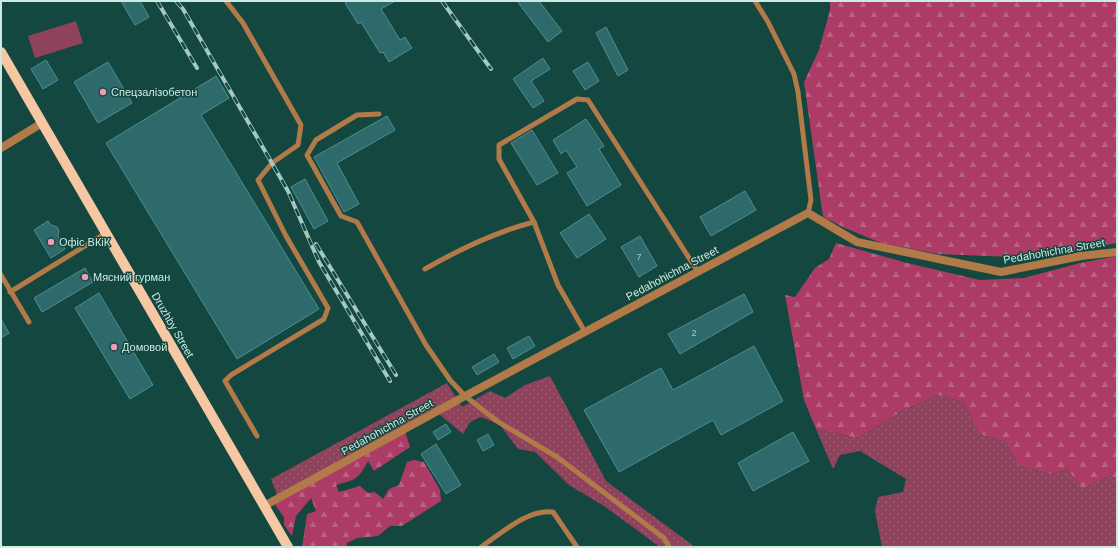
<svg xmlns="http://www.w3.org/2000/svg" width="1118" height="548" font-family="Arial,sans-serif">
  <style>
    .grass { fill: url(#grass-dots) }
    .forest { fill: url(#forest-firs) }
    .pitch { fill: #8e425b }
    .building { fill: #2e696c; stroke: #4b8f93 }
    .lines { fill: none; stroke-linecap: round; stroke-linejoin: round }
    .service { stroke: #b27a49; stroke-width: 5 }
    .minor { stroke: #b27a49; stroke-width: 8 }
    .primary { stroke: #f5c7a2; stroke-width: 10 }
    .rail-casing { stroke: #a5c9c2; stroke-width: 4 }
    .rail { stroke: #14473f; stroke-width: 2.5; stroke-dasharray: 8; stroke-linecap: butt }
    .poi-dot { fill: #f19ab3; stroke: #14473f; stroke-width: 1.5 }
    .labels { text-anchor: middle; stroke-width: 3; stroke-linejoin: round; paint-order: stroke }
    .number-label { font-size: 9px; fill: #a3cac5 }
    .poi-label { font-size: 11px; fill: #caeae3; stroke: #14473f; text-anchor: start }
    .street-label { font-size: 11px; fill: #caeae3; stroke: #14473f }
  </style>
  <defs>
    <pattern id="grass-dots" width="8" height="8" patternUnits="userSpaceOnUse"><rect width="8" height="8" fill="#8e425b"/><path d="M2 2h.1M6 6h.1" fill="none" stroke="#9d5d72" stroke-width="1.8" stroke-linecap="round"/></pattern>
    <pattern id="forest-firs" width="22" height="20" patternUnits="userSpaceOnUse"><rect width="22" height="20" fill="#ac3b65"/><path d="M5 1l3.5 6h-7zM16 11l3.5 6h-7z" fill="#b96182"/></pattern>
  </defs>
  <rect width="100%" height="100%" fill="#14473f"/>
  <g class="grass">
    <path d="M550 376 606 481 695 547H660L604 506 569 485 535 452 518 449 500 425 481 417 470 422 463 434 433 409 277 495 271 479 447 383 462 407 490 391 505 398 525 385Z"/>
    <path d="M938 395 964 402 979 434 1005 442 1019 466 1051 474 1067 469 1082 487 1109 476 1117 478V547H882L875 511 878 497 903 492 906 479 860 451 840 455 833 469 816 429 858 438 902 411Z"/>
  </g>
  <g class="forest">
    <path d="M830 1H1117V243L1036 258 938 254 881 243 845 228 823 217 804 82 819 50 830 10Z"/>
    <path d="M836 243 907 263 980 280 1024 278 1080 263 1117 256V478L1109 476 1082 488 1067 469 1051 474 1019 466 1005 442 979 434 964 402 938 395 902 411 858 438 816 429 804 400 785 295 795 297 815 268 829 259Z"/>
    <path d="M405 431 410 447 374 471 368 461C359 479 355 480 336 485L339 492 360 486 368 493 375 492 383 499 389 489 399 485 407 462 414 460 424 462 440 490 441 501 402 526H390L378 536 357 538 347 543V547H302L307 514 316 511 311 498 296 516 292 536 284 525V517L275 505 280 500Z"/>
  </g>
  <path class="pitch" d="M76 21 83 43 35 58 28 36Z"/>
  <g class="building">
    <path d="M121 1H140L149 17 135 25Z"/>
    <path d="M349 1H395L381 9 400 40 405 37 412 48 389 62 383 52 380 53 361 22 358 24 345 3Z"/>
    <path d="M517 1H539L562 31 548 42Z"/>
    <path d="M606 27 628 70 618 76 596 33Z"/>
    <path d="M543 58 550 69 531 81 544 101 533 108 513 79Z"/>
    <path d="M46 60 58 80 43 89 31 69Z"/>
    <path d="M108 62 132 103 98 123 74 82Z"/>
    <path d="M588 62 599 81 585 90 573 71Z"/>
    <path d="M216 76 229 98 201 115 319 309 237 359 106 143Z"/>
    <path d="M387 116 395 130 337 163 359 204 344 212 314 157Z"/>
    <path d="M586 119 604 146 599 149 621 185 587 206 567 173 577 167 566 150 561 154 553 140Z"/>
    <path d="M532 130 558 173 537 185 511 143Z"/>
    <path d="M305 179 328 221 314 229 291 187Z"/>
    <path d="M745 191 756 210 711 236 700 217Z"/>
    <path d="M589 214 606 239 577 258 560 233Z"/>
    <path d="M48 221 51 225 57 227 59 231 58 236 65 249 51 258 34 230Z"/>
    <path d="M640 236 657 266 639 277 621 247Z"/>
    <path d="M85 268 93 282 42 312 34 298Z"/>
    <path d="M99 293 153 385 130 399 75 308Z"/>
    <path d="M744 294 753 312 680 354 668 334Z"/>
    <path d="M1 319 9 333 1 338Z"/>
    <path d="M529 336 535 346 513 359 507 348Z"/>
    <path d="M754 346 783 401 721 435 713 420 619 472 584 410 661 368 673 390Z"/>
    <path d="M494 354 499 362 477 375 472 367Z"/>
    <path d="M446 424 451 432 438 440 433 432Z"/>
    <path d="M793 432 809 461 753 491 738 463Z"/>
    <path d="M488 434 494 445 483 451 477 440Z"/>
    <path d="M436 444 461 485 446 494 421 454Z"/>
  </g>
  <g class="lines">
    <g class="service">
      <path d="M226 1 243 23 301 125 298 145 272 163 258 180 286 236 328 308 324 319 231 375 225 381 257 436"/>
      <path d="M755 1 768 22 794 74 798 92 811 200 808 213"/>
      <path d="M379 114 357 115 316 140 307 155 341 216 357 222 426 345 450 380 465 396 497 421 557 457 664 538 669 547"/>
      <path d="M425 269C460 249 495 232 534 222"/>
      <path d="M1 275 29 322"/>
      <path d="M10 292 106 233"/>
      <path d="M585 332 558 285 534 222 499 159V145L577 99 588 100 698 272"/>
      <path d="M481 547C502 533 527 509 553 512L577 547"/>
    </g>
    <g class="minor">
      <path d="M1 148 42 123"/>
      <path d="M264 506 465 396 808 213 857 242 1001 272 1081 256 1117 252"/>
    </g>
    <path class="primary" d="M1 52 288 547"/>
    <g class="rail-casing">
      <g id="rail">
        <path d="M157 1 197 68"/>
        <path d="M176 1 183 9 288 191 319 262 390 381"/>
        <path d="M442 1 491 69"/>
        <path d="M316 244 396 375"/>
      </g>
    </g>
    <use href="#rail" class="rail"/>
  </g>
  <g class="poi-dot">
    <circle cx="103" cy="92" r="4"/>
    <circle cx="51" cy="242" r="4"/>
    <circle cx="85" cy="277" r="4"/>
    <circle cx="114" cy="347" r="4"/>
  </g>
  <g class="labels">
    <g class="number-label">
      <text x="639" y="260">7</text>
      <text x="694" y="336">2</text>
    </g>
    <g class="poi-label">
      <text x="111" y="96">Спецзалізобетон</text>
      <text x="59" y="246">Офіс ВКіК</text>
      <text x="93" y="281">Мясний гурман</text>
      <text x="122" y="351">Домовой</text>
    </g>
    <g class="street-label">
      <text transform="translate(1054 251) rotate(-10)" y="4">Pedahohichna Street</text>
      <text transform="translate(672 273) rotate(-28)" y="4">Pedahohichna Street</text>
      <text transform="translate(173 325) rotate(60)" y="4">Druzhby Street</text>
      <text transform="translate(387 427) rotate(-29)" y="4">Pedahohichna Street</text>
    </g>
  </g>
  <rect width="1118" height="548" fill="none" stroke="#caeae3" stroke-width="4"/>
</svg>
